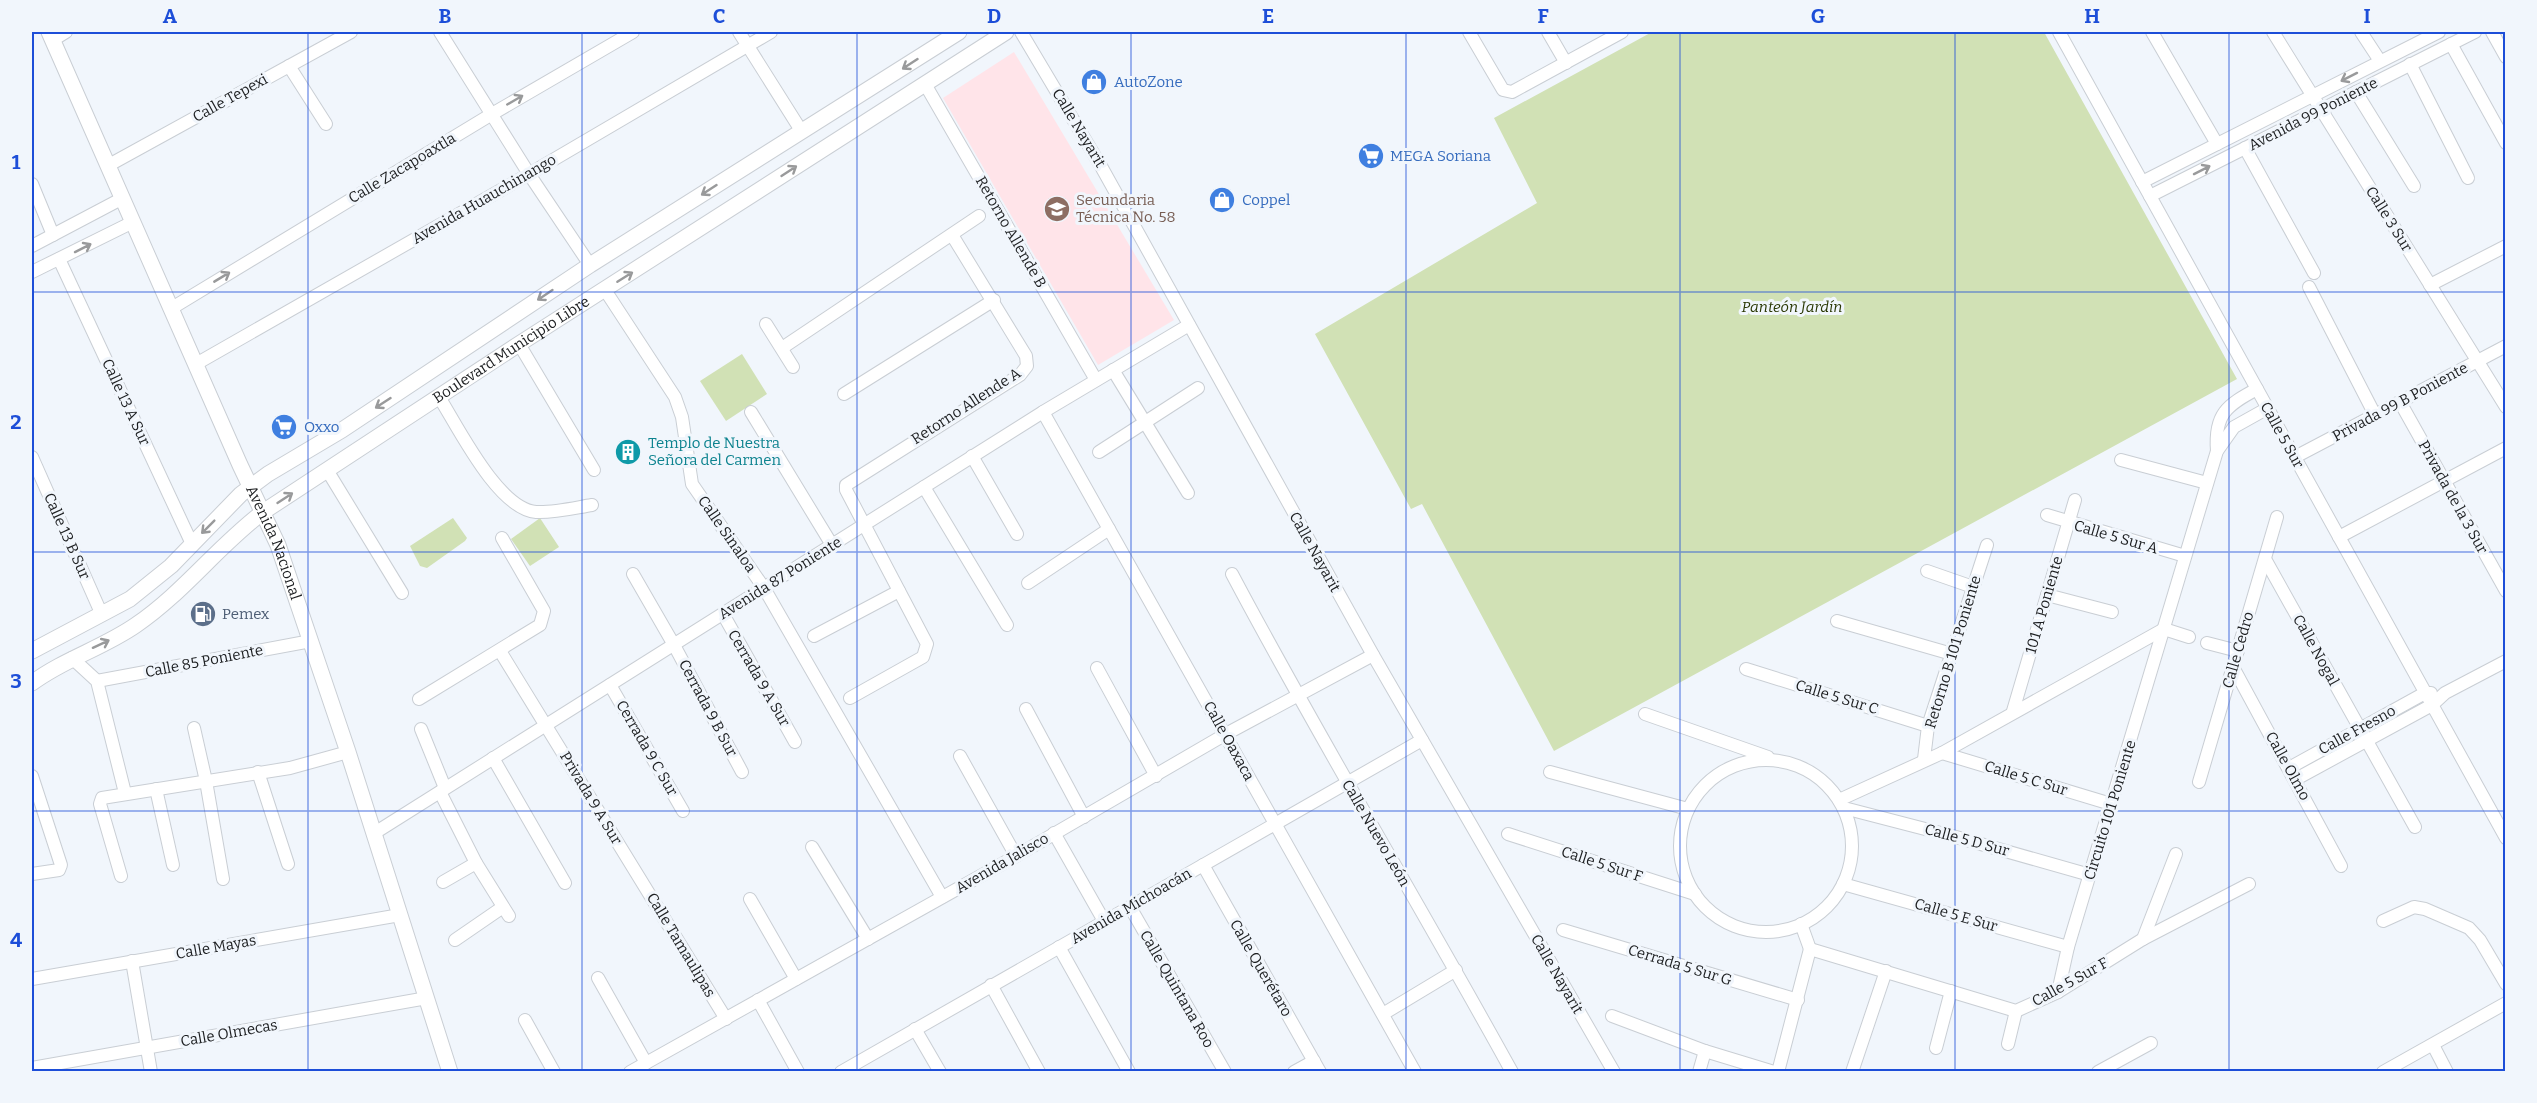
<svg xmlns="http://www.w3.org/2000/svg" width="2537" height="1103" font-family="Bitter,serif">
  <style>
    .education { fill: #ffe4e9 }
    .green { fill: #d1e1b5 }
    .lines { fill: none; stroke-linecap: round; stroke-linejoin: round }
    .minor-casing { stroke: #c9ced4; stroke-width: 14 }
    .major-casing { stroke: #c9ced4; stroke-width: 17 }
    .minor { stroke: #fff; stroke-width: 12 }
    .major { stroke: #fff; stroke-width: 15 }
    .oneway { stroke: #999a9b }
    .grid { fill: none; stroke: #1d4ed8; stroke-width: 1.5; stroke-opacity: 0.55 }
    .labels { text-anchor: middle; stroke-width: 6; stroke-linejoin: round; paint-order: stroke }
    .shop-label { font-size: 15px; fill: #366cbe; stroke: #f1f6fc; text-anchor: start }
    .street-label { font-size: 15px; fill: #1c1e20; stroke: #f1f6fc }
    .education-label { font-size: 15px; fill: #785e54; stroke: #f1f6fc; text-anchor: start }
    .park-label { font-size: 15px; font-style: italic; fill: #2a3804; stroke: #f1f6fc }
    .culture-label { font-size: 15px; fill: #0d838f; stroke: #f1f6fc; text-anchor: start }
    .service-label { font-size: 15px; fill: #4e5e75; stroke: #f1f6fc; text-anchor: start }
    .neatline { fill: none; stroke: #1d4ed8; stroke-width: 2 }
    .grid-label { font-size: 20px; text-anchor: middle; font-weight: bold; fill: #1d4ed8 }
  </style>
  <rect width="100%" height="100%" fill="#f1f6fc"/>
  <path class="education" d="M1014 52 1174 320 1098 365 943 98Z"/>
  <g class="green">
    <path d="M1652 32H2044L2237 379 1554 751 1422 504 1411 509 1315 334 1537 203 1494 118Z"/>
    <path d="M742 354 767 394 726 421 700 381Z"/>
    <path d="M453 518 467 538 465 541 427 568 420 566 410 546Z"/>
    <path d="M540 518 559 547 530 566 511 539Z"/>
  </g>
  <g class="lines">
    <g class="minor-casing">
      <g id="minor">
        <path d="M440 32 529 174 590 265"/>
        <path d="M739 32 802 132"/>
        <path d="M1021 32 1102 168 1373 655 1614 1072"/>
        <path d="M1469 32 1503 90 1512 92 1622 32"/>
        <path d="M1548 32 1566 63"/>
        <path d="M2059 32 2506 838"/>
        <path d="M2152 32 2217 144"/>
        <path d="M2273 32 2506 407"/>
        <path d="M2361 32 2380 61"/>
        <path d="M2492 32 2506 57"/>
        <path d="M53 40 66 32"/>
        <path d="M2451 44 2506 143"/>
        <path d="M2410 64 2468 178"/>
        <path d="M289 66 326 124"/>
        <path d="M925 84 1096 380"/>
        <path d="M2356 92 2414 186"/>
        <path d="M2245 148 2314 273"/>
        <path d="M109 165 351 32"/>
        <path d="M2142 182 2439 32"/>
        <path d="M32 184 53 235"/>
        <path d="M2150 196 2475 32"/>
        <path d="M32 246 123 198"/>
        <path d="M59 259 192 544"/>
        <path d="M32 272 133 222"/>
        <path d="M2430 285 2506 246"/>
        <path d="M2309 287 2375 415"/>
        <path d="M605 290 675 397 682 417 692 484 764 588 942 897"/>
        <path d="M172 308 492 114 633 32"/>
        <path d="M766 324 793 367"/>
        <path d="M519 344 594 470"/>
        <path d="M782 348 979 216"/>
        <path d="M196 364 529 174 771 32"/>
        <path d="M1113 370 1188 493"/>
        <path d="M844 394 994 300"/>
        <path d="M439 397C458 427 498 509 536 512 553 513 574 508 592 505"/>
        <path d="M2400 402 2506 591"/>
        <path d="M751 412 832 545"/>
        <path d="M1043 412 1415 1072"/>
        <path d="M2217 451C2214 414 2227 405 2257 389"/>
        <path d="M1099 452 1198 388"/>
        <path d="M972 456 1017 534"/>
        <path d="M32 457 102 615"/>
        <path d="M2295 457 2506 346"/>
        <path d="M2121 460 2207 483"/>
        <path d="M327 470 402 593"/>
        <path d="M924 487 1007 625"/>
        <path d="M2047 515 2185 556"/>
        <path d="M2339 537 2506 448"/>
        <path d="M2265 559 2415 827"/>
        <path d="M1927 571 1973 587"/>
        <path d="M633 574 674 645 742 772"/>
        <path d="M1232 574C1321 742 1420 905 1512 1072"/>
        <path d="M1028 583 1109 529"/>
        <path d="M2047 595 2112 612"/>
        <path d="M723 614 795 742"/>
        <path d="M1837 621 1952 654"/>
        <path d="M814 636 899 591"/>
        <path d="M2207 643 2238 651"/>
        <path d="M500 651 726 1019"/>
        <path d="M72 658 97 681 125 793"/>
        <path d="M2233 667 2341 866"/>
        <path d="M1097 668 1156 776"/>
        <path d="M1746 669 1928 726"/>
        <path d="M97 681 311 641"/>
        <path d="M610 685 683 811"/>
        <path d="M850 698 923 657 927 644 846 490V485L1020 375 1027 366 1026 356 952 235"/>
        <path d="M419 699 540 625 544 611 502 538"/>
        <path d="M1026 709 1084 817"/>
        <path d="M2013 711 2075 500"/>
        <path d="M1645 714 1768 757"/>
        <path d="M194 728 206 781 223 879"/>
        <path d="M421 729 445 788"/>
        <path d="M1942 753 2111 804"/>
        <path d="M960 756 1016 856"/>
        <path d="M493 758 565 883"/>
        <path d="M1924 759 1928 726 1987 545"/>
        <circle cx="1766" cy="846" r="86"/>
        <path d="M2289 768 2425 693H2431"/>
        <path d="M258 772 288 864"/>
        <path d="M1550 772 1688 809"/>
        <path d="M32 776 61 865 59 870 32 874"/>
        <path d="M2296 779 2432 705 2445 693 2506 661"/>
        <path d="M2199 782 2277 517"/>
        <path d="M156 789 173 865"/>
        <path d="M440 792 476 863 509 916"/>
        <path d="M1839 800 1942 753 2164 629 2189 637"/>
        <path d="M1844 808 1956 837 2090 875"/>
        <path d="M1054 833 1104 921"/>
        <path d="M373 834 1043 412 1189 325"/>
        <path d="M1508 834 1695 894"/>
        <path d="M812 847 868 939"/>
        <path d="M1203 865 1320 1072"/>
        <path d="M121 876 100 804 102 798 290 768 348 752"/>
        <path d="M443 882 476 863"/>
        <path d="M1843 884 2068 947"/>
        <path d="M750 899 796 979"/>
        <path d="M1130 907 1225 1072"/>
        <path d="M2383 921 2414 907 2425 909 2469 928 2480 940 2506 984"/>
        <path d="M1801 924 1810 949"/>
        <path d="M1563 930 1798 1000"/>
        <path d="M2143 939 2176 854"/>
        <path d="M455 940 503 907"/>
        <path d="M1059 947 1129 1072"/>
        <path d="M1810 949 2016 1011 2058 992 2143 939 2249 884"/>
        <path d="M132 961 151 1072"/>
        <path d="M598 978 646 1063"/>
        <path d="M32 979 400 915"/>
        <path d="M991 985 1039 1072"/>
        <path d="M2058 992 2068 947 2217 451 2234 427 2268 408"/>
        <path d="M758 1000 798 1072"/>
        <path d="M1383 1014 1456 970"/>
        <path d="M1612 1016 1705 1051 1774 1072"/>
        <path d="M525 1020 554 1072"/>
        <path d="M915 1029 940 1072"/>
        <path d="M2008 1044 2016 1011"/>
        <path d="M2433 1045 2447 1072"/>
        <path d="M1936 1048 1951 991"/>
        <path d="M32 1068 427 998"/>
        <path d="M630 1072 1016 856 1226 734 1373 655"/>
        <path d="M841 1072 1422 740"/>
        <path d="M1294 1072 1314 1061"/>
        <path d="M1699 1072 1705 1051"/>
        <path d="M1778 1072 1810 949"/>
        <path d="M1852 1072 1886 971"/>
        <path d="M2098 1072 2151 1043"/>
        <path d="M2383 1072 2506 1003"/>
      </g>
    </g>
    <g class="major-casing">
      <g id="major">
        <path id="s1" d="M49 32 240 465 278 545 348 752 450 1072"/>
        <path d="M32 651 130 599 171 566 241 494 268 474 342 430 590 265 959 32"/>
        <path id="s2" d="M32 683C64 659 103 648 136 625 183 593 217 547 263 512L519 344 1006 32"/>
      </g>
    </g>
    <use href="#minor" class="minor"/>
    <use href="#major" class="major"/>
  </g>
  <defs><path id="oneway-shaft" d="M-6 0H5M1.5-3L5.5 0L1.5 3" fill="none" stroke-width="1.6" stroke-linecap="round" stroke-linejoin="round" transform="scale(1.5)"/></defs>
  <g class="oneway">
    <use href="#oneway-shaft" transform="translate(910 64) rotate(147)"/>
    <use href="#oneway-shaft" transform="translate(2349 77) rotate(153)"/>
    <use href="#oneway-shaft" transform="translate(515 100) rotate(-30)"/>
    <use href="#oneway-shaft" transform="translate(2202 170) rotate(-27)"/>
    <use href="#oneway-shaft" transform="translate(789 171) rotate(-33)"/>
    <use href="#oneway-shaft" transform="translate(709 190) rotate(147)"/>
    <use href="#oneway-shaft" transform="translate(83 248) rotate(-27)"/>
    <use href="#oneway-shaft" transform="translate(222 277) rotate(-31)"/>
    <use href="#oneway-shaft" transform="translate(625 277) rotate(-32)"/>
    <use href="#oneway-shaft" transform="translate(545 295) rotate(146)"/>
    <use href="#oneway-shaft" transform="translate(383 403) rotate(147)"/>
    <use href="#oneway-shaft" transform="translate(285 498) rotate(-33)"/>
    <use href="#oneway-shaft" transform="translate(208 527) rotate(135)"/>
    <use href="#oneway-shaft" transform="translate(101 644) rotate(-25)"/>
  </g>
  <path class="grid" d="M308 32V1072M582 32V1072M857 32V1072M1131 32V1072M1406 32V1072M1680 32V1072M1955 32V1072M2229 32V1072M32 292H2506M32 552H2506M32 811H2506"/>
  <defs>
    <g id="shop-disc" transform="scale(1.35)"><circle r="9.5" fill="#3f7fe0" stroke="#f1f6fc"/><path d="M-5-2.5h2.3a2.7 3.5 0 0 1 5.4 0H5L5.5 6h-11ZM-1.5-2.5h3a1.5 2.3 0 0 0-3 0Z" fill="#fff"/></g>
    <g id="supermarket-disc" transform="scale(1.35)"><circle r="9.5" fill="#3f7fe0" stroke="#f1f6fc"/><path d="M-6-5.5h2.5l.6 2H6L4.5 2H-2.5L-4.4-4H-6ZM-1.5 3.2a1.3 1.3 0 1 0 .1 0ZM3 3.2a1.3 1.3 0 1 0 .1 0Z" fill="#fff"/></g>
    <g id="school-disc" transform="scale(1.35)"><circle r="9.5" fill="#8d6e63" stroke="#f1f6fc"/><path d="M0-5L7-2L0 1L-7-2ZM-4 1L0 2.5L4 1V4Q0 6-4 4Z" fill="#fff"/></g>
    <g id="building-disc" transform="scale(1.35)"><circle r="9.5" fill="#0f9aa8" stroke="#f1f6fc"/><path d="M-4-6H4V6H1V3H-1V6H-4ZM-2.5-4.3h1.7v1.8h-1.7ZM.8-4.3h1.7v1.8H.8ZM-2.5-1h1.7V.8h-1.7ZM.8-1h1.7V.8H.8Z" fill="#fff"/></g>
    <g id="fuel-disc" transform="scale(1.35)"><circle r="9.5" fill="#5c6f8a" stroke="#f1f6fc"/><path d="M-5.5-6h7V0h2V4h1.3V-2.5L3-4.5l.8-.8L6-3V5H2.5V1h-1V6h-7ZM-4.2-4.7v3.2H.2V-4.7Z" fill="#fff"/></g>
  </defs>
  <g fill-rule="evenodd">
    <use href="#shop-disc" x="1094" y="82"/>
    <use href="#supermarket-disc" x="1371" y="156"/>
    <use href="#shop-disc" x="1222" y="200"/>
    <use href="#school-disc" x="1057" y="209"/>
    <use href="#supermarket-disc" x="284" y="427"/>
    <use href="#building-disc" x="628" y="452"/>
    <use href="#fuel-disc" x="203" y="614"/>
  </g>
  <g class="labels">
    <g class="shop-label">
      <text x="1114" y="87">AutoZone</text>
      <text x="1390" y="161">MEGA Soriana</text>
      <text x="1242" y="205">Coppel</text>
      <text x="304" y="432">Oxxo</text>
    </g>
    <g class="street-label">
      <text transform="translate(230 98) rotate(-29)" y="5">Calle Tepexi</text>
      <text transform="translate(2313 114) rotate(-27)" y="5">Avenida 99 Poniente</text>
      <text transform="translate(1079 128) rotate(59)" y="5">Calle Nayarit</text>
      <text transform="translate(402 168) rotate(-31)" y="5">Calle Zacapoaxtla</text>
      <text transform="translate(484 199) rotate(-30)" y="5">Avenida Huauchinango</text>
      <text transform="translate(2389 219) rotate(58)" y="5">Calle 3 Sur</text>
      <text transform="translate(1011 232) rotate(60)" y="5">Retorno Allende B</text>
      <text dy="5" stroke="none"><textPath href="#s2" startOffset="586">Boulevard Municipio Libre</textPath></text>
      <text transform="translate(126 402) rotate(65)" y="5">Calle 13 A Sur</text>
      <text transform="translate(2400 402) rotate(-28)" y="5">Privada 99 B Poniente</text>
      <text transform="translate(966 406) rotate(-33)" y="5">Retorno Allende A</text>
      <text transform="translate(2282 435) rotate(61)" y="5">Calle 5 Sur</text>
      <text transform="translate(2453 497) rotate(61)" y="5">Privada de la 3 Sur</text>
      <text transform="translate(727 534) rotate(55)" y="5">Calle Sinaloa</text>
      <text transform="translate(67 536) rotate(66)" y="5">Calle 13 B Sur</text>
      <text transform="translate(2116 537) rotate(16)" y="5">Calle 5 Sur A</text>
      <text dy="5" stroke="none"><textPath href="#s1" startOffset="558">Avenida Nacional</textPath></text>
      <text transform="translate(1315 552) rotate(61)" y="5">Calle Nayarit</text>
      <text transform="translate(780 578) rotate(-32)" y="5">Avenida 87 Poniente</text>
      <text transform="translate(2044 605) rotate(-74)" y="5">101 A Poniente</text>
      <text transform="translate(2238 650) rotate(-74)" y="5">Calle Cedro</text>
      <text transform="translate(2316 650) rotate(61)" y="5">Calle Nogal</text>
      <text transform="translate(1953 652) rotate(-73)" y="5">Retorno B 101 Poniente</text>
      <text transform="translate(204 661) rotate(-11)" y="5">Calle 85 Poniente</text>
      <text transform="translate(759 678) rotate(60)" y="5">Cerrada 9 A Sur</text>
      <text transform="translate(1837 697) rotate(17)" y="5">Calle 5 Sur C</text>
      <text transform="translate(708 708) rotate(62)" y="5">Cerrada 9 B Sur</text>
      <text transform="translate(2357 730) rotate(-29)" y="5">Calle Fresno</text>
      <text transform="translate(1229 741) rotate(61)" y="5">Calle Oaxaca</text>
      <text transform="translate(647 748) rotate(60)" y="5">Cerrada 9 C Sur</text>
      <text transform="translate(2288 766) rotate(61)" y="5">Calle Olmo</text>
      <text transform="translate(2026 778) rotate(17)" y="5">Calle 5 C Sur</text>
      <text transform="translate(591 798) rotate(59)" y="5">Privada 9 A Sur</text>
      <text transform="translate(2110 810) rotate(-73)" y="5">Circuito 101 Poniente</text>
      <text transform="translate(1376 833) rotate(60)" y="5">Calle Nuevo León</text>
      <text transform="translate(1967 840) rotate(15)" y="5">Calle 5 D Sur</text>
      <text transform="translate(1002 863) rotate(-30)" y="5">Avenida Jalisco</text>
      <text transform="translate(1602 864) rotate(18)" y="5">Calle 5 Sur F</text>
      <text transform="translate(1131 906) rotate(-30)" y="5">Avenida Michoacán</text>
      <text transform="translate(1956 915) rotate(16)" y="5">Calle 5 E Sur</text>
      <text transform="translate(681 945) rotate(59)" y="5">Calle Tamaulipas</text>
      <text transform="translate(216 947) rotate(-10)" y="5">Calle Mayas</text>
      <text transform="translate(1680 965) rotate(17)" y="5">Cerrada 5 Sur G</text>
      <text transform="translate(1261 968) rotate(60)" y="5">Calle Querétaro</text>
      <text transform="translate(1557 974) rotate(60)" y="5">Calle Nayarit</text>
      <text transform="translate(2070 982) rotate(-29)" y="5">Calle 5 Sur F</text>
      <text transform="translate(1177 989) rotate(60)" y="5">Calle Quintana Roo</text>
      <text transform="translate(229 1033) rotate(-10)" y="5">Calle Olmecas</text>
    </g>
    <g class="education-label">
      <text x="1076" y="205">Secundaria<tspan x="1076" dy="17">Técnica No. 58</tspan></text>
    </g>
    <g class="park-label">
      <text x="1792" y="312">Panteón Jardín</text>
    </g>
    <g class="culture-label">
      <text x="648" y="448">Templo de Nuestra<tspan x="648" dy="17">Señora del Carmen</tspan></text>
    </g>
    <g class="service-label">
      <text x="222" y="619">Pemex</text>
    </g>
  </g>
  <rect width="2537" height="1103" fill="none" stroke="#f1f6fc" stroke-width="66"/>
  <rect x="33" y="33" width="2471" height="1037" class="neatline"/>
  <g class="grid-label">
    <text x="170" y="23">A</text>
    <text x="445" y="23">B</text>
    <text x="719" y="23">C</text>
    <text x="994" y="23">D</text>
    <text x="1268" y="23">E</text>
    <text x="1543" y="23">F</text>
    <text x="1818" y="23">G</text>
    <text x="2092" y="23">H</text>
    <text x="2367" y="23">I</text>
    <text x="16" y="169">1</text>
    <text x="16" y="429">2</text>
    <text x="16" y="688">3</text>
    <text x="16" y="947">4</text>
  </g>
</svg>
